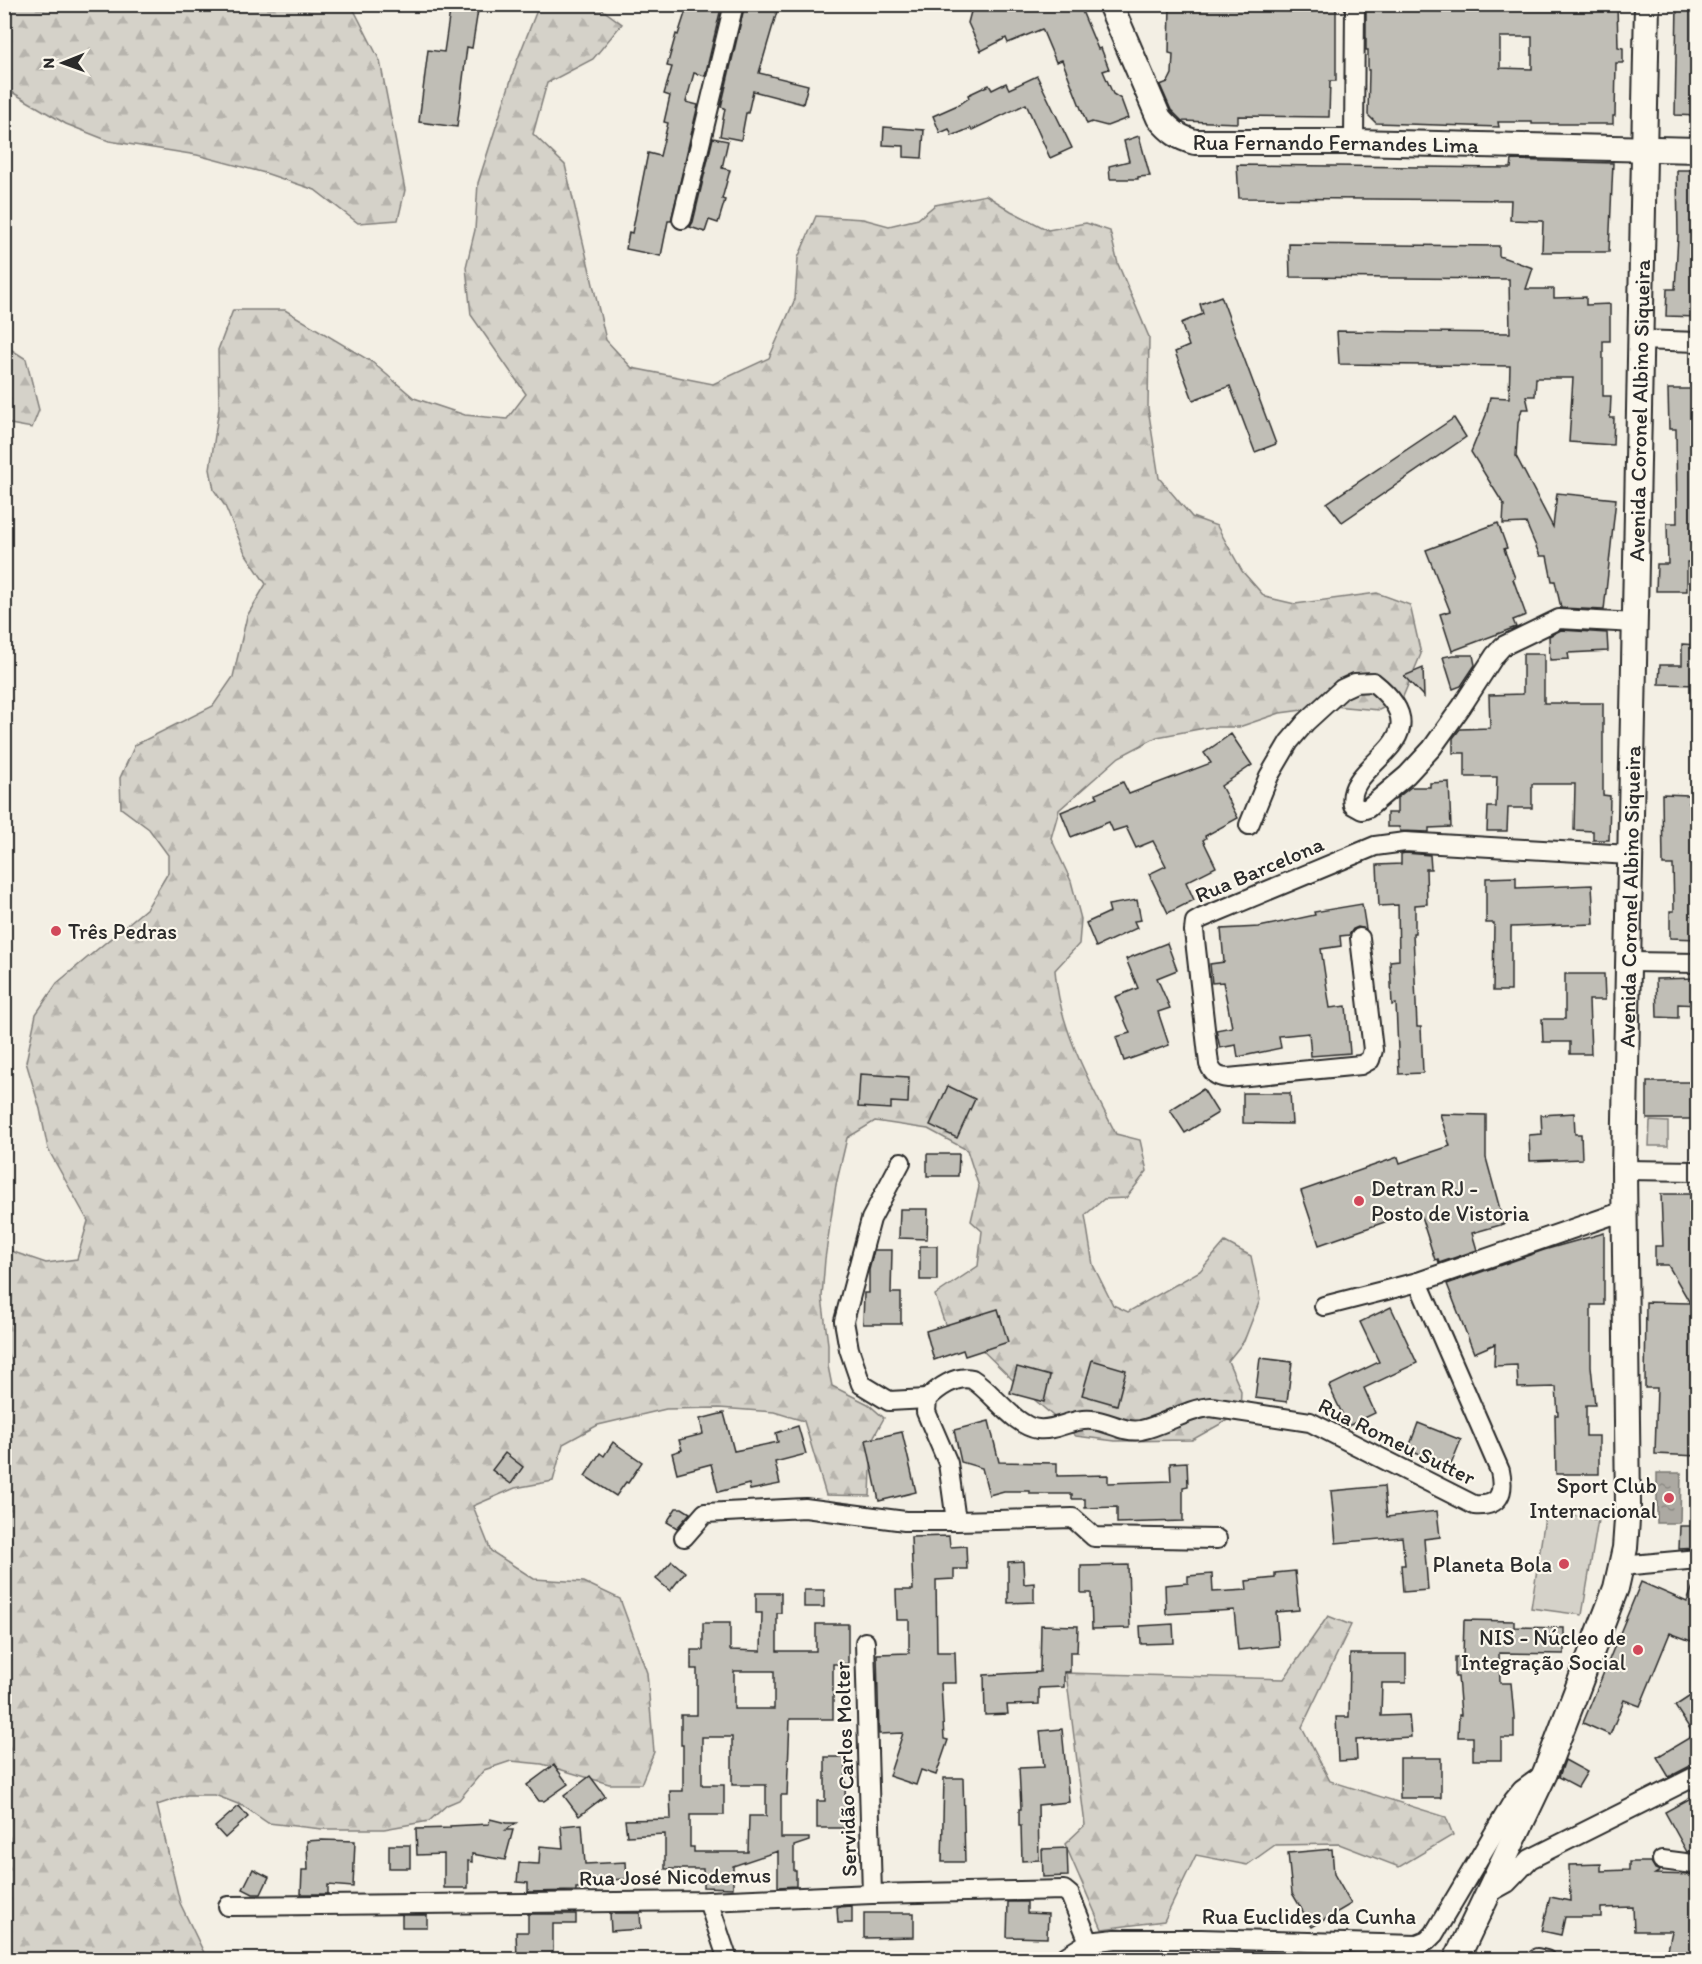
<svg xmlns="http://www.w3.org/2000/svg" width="1702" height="1964" font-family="Itim,sans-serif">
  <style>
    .forest { fill: url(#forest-firs); stroke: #807e7a; stroke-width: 1.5 }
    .pitch { fill: #d5d2c9; stroke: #807e7a; stroke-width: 1.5 }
    .water { fill: url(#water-ripples); stroke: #787772; stroke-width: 1.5 }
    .building { fill: #c0beb6; stroke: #2b2b2b; stroke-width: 1.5; fill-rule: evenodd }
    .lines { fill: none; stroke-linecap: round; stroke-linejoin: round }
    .street-casing { stroke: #2b2b2b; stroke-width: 22 }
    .secondary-casing { stroke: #2b2b2b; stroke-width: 28 }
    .street { stroke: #fbf7ec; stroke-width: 18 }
    .secondary { stroke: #fbf7ec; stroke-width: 24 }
    .poi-dot { fill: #d1495b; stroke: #fbf7ec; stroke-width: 2 }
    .labels { text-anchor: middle; stroke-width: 4.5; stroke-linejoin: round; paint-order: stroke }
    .street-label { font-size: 22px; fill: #2b2b2b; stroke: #fbf7ec }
    .poi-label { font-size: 22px; fill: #2b2b2b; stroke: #fbf7ec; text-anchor: end }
  </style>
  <defs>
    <pattern id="forest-firs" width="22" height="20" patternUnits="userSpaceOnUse" patternTransform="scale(1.5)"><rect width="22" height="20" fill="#d5d2c9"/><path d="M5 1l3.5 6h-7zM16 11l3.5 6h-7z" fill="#b7b4ad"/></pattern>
    <pattern id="water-ripples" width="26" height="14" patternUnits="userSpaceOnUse" patternTransform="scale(1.5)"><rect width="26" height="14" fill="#aca9a2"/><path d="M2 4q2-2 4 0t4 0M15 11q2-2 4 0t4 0" fill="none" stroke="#8c8a84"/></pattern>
  </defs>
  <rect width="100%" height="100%" fill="#f3efe4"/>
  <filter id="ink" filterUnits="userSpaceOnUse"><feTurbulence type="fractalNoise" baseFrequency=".0167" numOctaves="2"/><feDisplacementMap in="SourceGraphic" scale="12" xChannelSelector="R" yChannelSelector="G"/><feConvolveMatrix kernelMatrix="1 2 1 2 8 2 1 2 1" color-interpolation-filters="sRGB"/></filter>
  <g filter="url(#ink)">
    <g class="forest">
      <path d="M5 4 348 5 355 12 380 61 405 190 398 220 358 223 315 190 265 173 197 155 109 141 66 124 5 88Z"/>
      <path d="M539 5H596L622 24 593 59 547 83 533 134 565 165 606 340 632 368 713 384 769 358 795 299 798 258 816 216 863 219 889 226 918 219 935 205 986 195 1011 211 1048 230 1086 223 1110 231 1118 264 1149 337 1148 408 1159 478 1192 517 1217 526 1242 571 1265 597 1295 604 1377 593 1410 605 1421 654 1402 699 1379 710 1333 706 1280 713 1239 727H1210L1157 737 1119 757 1059 810 1051 838 1071 881 1081 919 1079 944 1055 970C1059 1028 1090 1083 1116 1134L1140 1140 1147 1171 1126 1198 1104 1199 1085 1215 1093 1265 1113 1305 1128 1312 1200 1271 1225 1242 1251 1256 1260 1300 1244 1341 1228 1361 1241 1391 1240 1413 1192 1440 1115 1441 1076 1436 1020 1387 971 1339 945 1324 935 1295 978 1266 982 1231 971 1221 979 1187 967 1150 928 1129 875 1121 847 1138 836 1185 825 1259 822 1297 828 1344V1366L832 1386 868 1404 884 1418 872 1440 870 1496 826 1495 804 1421 774 1412 719 1408 666 1409 598 1425 563 1444 553 1481 515 1488 473 1506 491 1551 534 1579 584 1582 620 1599 647 1673 654 1752 641 1784H609L542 1764 511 1761 484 1770 459 1800 447 1805 429 1821 384 1829H322L268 1823 243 1806 215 1795H187L157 1805 180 1903 207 1959 5 1960V1249L46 1263 77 1259 88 1221 48 1149 40 1109 26 1062 36 1014 57 983 147 908 168 873V855L149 829 121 808 120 778 135 745 213 706 233 677 247 616 266 584 245 553 225 506 214 490 210 469 219 408 218 350 233 310H285L372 362 414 398 465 415 507 419 526 394 471 315 466 267 475 230 478 183 517 61Z"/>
      <path d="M4 345 26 359 39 410 32 428 5 423Z"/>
      <path d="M1328 1616 1351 1625 1302 1727 1330 1781 1446 1817 1453 1835 1399 1867 1339 1844 1275 1845 1247 1865 1196 1855 1164 1921 1102 1929 1065 1844 1085 1825 1066 1673 1284 1679Z"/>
    </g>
    <g class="pitch">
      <path d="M1650 1121 1668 1122V1146H1649Z"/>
      <path d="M1546 1511 1598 1520 1582 1615 1531 1608Z"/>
    </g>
    <path class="water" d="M1657 1473H1681L1680 1523H1657Z"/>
    <g class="building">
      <path d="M451 4H479L472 48 467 47 457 127 419 122 428 50 444 52Z"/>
      <path d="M688 4H722L705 76 694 73 686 102 698 105 671 221H668L661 256 626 249 629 232 632 233 648 153 660 156 668 123 664 122 670 96 664 94 672 67 667 66 676 34 678 35Z"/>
      <path d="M745 4H766L778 8 759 73 808 85 803 104 753 91 748 113H746L741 140 720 136 725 108 721 107Z"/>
      <path d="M973 4H1079L1098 49 1101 48 1109 69 1103 71 1113 94 1121 99 1128 118 1107 126 1092 122 1087 124 1062 60 1056 62 1042 29 1008 43 1006 38 981 51 968 23Z"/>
      <path d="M1170 4H1336V81H1330L1329 117 1238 116V123L1182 121 1171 110 1160 85 1168 82 1172 74 1173 54 1169 53Z"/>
      <path d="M1366 4H1617L1618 47 1623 48V63H1616L1615 116H1613V124H1532V122H1498L1499 127 1376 123 1368 115 1369 70H1368V50H1366ZM1500 37H1532V69L1500 68Z"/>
      <path d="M1677 4H1698V116L1675 115Z"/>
      <path d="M1037 76 1072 148 1050 158 1026 104 972 130 971 128 952 136 949 129 940 133 933 116 960 104 969 98 968 95 989 85 992 90 1006 83 1009 89Z"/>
      <path d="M884 127 924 130 922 158 904 157V146L883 145Z"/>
      <path d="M1139 136 1150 176 1138 177V179H1110L1109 166 1129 161 1124 141Z"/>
      <path d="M713 138 728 141 722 168 730 170 722 199 725 200 718 223 709 220 705 232 690 227 693 222Z"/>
      <path d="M1512 160 1613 163 1609 252H1542L1543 221 1510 220 1511 200 1239 198 1237 165 1511 168Z"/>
      <path d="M1677 170H1698V317L1666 316 1667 289H1675L1678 236Z"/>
      <path d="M1289 244 1499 246V256L1533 268 1526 289H1554V298L1586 297V305L1610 304V341H1603V396H1611L1610 418H1614L1613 445 1569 442 1573 378H1536L1535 396H1526L1529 409H1522L1518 423 1516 456 1553 527 1557 493 1616 499 1604 610 1561 608 1555 581H1552L1547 556H1540L1526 523 1503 524 1504 505 1471 452 1486 415 1490 397 1509 398 1510 366 1339 364 1337 331 1510 333 1509 279 1290 277Z"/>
      <path d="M1221 296 1276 444 1255 452 1230 386 1193 400 1175 352 1189 346 1181 323 1203 314 1200 304Z"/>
      <path d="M1668 389H1698V562H1687V591H1656L1657 564H1668L1667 523H1677L1676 429H1669Z"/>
      <path d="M1454 418 1466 437 1342 522 1327 503Z"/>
      <path d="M1498 523 1507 548 1504 549 1515 578 1513 579 1526 615 1513 620 1516 627 1452 651 1440 614 1450 611 1426 550Z"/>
      <path d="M1561 630 1607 633 1608 651 1568 653 1569 659 1550 660 1549 636Z"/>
      <path d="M1682 644 1698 645V685L1659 684 1660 665H1682Z"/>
      <path d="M1523 654H1544V703H1603V795L1610 796 1609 840H1593V831L1574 830 1575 784H1532V808H1508L1507 831H1487L1488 807H1496L1497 777H1465V753H1453V738L1460 729 1490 728 1489 695 1523 694Z"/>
      <path d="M1453 655H1473L1475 665 1461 686 1453 689 1443 657Z"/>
      <path d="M1423 668 1424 697 1404 676Z"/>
      <path d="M1231 734 1252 765 1221 786 1238 818 1205 836 1206 838 1203 840 1216 867 1186 882 1194 900 1168 913 1149 874 1166 866 1153 841 1136 848 1126 827 1113 831 1109 822 1071 837 1061 812 1098 797 1096 794 1123 782 1129 794 1211 763 1204 753Z"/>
      <path d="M1449 782 1451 827 1429 828V832L1400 831 1399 827H1387V813H1397V798L1411 787H1430V783Z"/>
      <path d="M1662 794 1689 795V803H1698L1695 872H1698V939L1670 938V911H1674L1673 865H1663Z"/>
      <path d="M1405 853 1430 855 1431 869H1426L1427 904 1415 905V933H1413L1417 1027H1421L1423 1073 1399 1074 1396 1004 1392 1005 1390 961 1399 960 1398 905 1379 906 1377 865 1401 864V854Z"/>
      <path d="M1516 877V888L1592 885 1594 924 1511 927V991H1493L1494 923H1486V878Z"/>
      <path d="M1137 900 1141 920 1134 921 1137 928 1096 947 1086 923 1110 912 1108 905Z"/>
      <path d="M1362 904 1366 929 1358 927 1353 929 1349 935 1340 936 1341 946 1321 949 1330 1008 1346 1006 1350 1053 1311 1056 1309 1033 1279 1036 1281 1048 1238 1057 1236 1045 1220 1048 1216 1030 1232 1027 1223 982 1212 983 1210 964 1224 962 1221 929 1259 927 1315 915 1314 912Z"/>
      <path d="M1167 943 1177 970 1157 978 1170 1008 1158 1012 1169 1045 1124 1061 1116 1037 1130 1033 1115 997 1138 988 1126 959Z"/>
      <path d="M1565 974H1604L1605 1000H1589L1591 1054H1570V1042H1543L1542 1019H1565Z"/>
      <path d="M1698 978V1005L1678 1004V1018L1657 1017 1656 979Z"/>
      <path d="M860 1074 909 1077 908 1103 891 1102V1109L858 1107Z"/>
      <rect x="1647" y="1082" width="51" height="37"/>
      <path d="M948 1086 975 1099 957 1138 930 1125Z"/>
      <path d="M1203 1089 1218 1113 1185 1133 1170 1110Z"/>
      <path d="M1243 1093H1290L1292 1124 1243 1123Z"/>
      <path d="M1574 1113 1575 1134H1581L1582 1159 1530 1161 1529 1135 1542 1134 1541 1115Z"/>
      <path d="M1440 1114 1486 1115V1158L1504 1224 1472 1233 1477 1250 1439 1263 1438 1259 1435 1260 1419 1210 1319 1245 1301 1191 1398 1157 1400 1163 1450 1146Z"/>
      <path d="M927 1154H959L958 1176H927Z"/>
      <path d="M1661 1194H1694V1211H1698V1456L1655 1454 1657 1388H1645L1646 1302 1690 1303 1668 1265H1655V1246H1663Z"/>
      <path d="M900 1209H928L927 1239 899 1238Z"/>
      <path d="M1604 1233V1305H1591V1366L1595 1405H1586V1436H1599V1474H1556L1555 1415H1558L1556 1387 1518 1388 1517 1365 1494 1366 1495 1344 1474 1353 1447 1284 1544 1250Z"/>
      <rect x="920" y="1246" width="17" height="34"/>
      <path d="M874 1250H892L891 1293H901V1324H863L864 1293H869V1270Z"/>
      <path d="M1391 1307 1417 1363 1364 1388 1375 1413 1348 1426 1329 1386 1379 1362 1360 1322Z"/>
      <path d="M998 1309 1008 1342 965 1356 963 1350 934 1360 926 1331Z"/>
      <path d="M1260 1358 1292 1362 1287 1402 1255 1398Z"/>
      <path d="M1092 1360 1126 1370 1117 1405 1082 1395Z"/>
      <path d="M1017 1367 1050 1376 1044 1402 1010 1393Z"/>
      <path d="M724 1413 734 1451 778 1442 776 1433 798 1426 806 1454 775 1462 780 1484 750 1490 749 1484 718 1492 711 1464 677 1473 672 1453 682 1450 679 1440 703 1434 700 1419Z"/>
      <path d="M989 1421 999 1462 1057 1463V1476L1108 1475V1483L1171 1481 1170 1463 1187 1462 1188 1486 1183 1487V1521L1117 1523V1507L1085 1508V1499H1072V1494H1030V1491H1004L989 1495 982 1468 961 1462 954 1430Z"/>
      <path d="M1418 1423 1461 1440 1450 1467 1408 1450Z"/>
      <path d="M902 1432 916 1492 879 1501 866 1440Z"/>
      <path d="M613 1442 642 1462 628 1483 626 1482 616 1496 585 1476 600 1453 604 1456Z"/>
      <path d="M505 1453 523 1467 511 1484 492 1470Z"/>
      <path d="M1384 1486 1387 1517 1437 1511 1440 1537 1424 1539 1428 1590 1403 1592 1401 1565H1405L1402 1537 1336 1543 1331 1491Z"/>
      <path d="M676 1508H682L690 1513 677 1528 667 1522Z"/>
      <path d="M1680 1526H1698V1548L1679 1549Z"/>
      <path d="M949 1536 950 1547 966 1546 967 1569H954V1579L936 1580 937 1652H955L956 1683H941L944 1739 948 1740 936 1775 921 1770 916 1785 889 1776 903 1733 879 1734 877 1654 909 1653V1620H897L896 1590H913L911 1537Z"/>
      <path d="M672 1561 685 1572 670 1591 656 1579Z"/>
      <path d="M1023 1561 1024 1584 1034 1583V1602L1008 1603V1562Z"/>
      <path d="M1128 1565 1130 1628 1092 1629 1091 1593H1081V1566Z"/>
      <path d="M1295 1571 1299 1610 1276 1612 1279 1646 1238 1650 1234 1610 1166 1614 1165 1585 1188 1583V1576L1212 1574 1213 1592 1247 1590 1246 1581 1275 1578V1573Z"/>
      <path d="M1697 1576 1698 1625 1691 1641 1670 1633 1640 1706 1624 1700 1610 1735 1583 1723 1641 1582 1687 1602Z"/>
      <rect x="804" y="1590" width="20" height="17"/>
      <path d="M756 1593H781V1613H777V1651H816V1624H848V1664H833V1719H790L787 1795H781V1838H809V1841L794 1846V1871H796V1886L778 1887V1851L733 1866V1888L703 1887V1869H665V1834L627 1836 625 1820 671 1819 670 1791H683V1745H681V1715H697V1669H691V1650H703V1623H730V1650L761 1651 762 1613H756ZM734 1671H774V1709H734ZM702 1737H732V1785H766V1816H749L748 1852H694V1847H690V1815H724V1785H702Z"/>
      <path d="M1464 1620 1514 1621V1627L1564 1628V1654L1499 1653 1500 1683H1511L1514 1717V1738H1501V1760H1473V1737H1458L1459 1715H1461L1458 1677H1455V1657H1463Z"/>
      <path d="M1173 1624 1174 1643 1141 1644 1140 1626Z"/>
      <path d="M1041 1625 1078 1626 1077 1652H1070V1672H1064V1687L1039 1688V1704L1007 1705 1008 1714 985 1715 984 1675 1040 1672Z"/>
      <path d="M1350 1654H1406V1683H1382L1381 1716 1409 1715 1411 1737 1356 1740 1357 1760 1338 1761 1336 1717H1349Z"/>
      <path d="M1698 1691V1762L1669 1777 1657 1757 1694 1735 1675 1706Z"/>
      <path d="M1062 1729 1069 1802 1038 1805 1039 1860 1022 1861 1021 1826H1019V1809H1021L1019 1768 1044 1767 1040 1731Z"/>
      <path d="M825 1757H846L845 1801H853V1828H817V1801H825Z"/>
      <rect x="1400" y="1758" width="41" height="40"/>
      <path d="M1565 1760 1587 1772 1578 1787 1559 1777Z"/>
      <path d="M554 1765 568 1784 544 1801H539L527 1785Z"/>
      <path d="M590 1776 605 1796 579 1816 564 1796Z"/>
      <path d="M944 1778H963L965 1862H942Z"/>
      <path d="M1698 1794V1850L1687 1852 1665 1812Z"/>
      <path d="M239 1806 248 1817 225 1838 215 1827Z"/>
      <path d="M490 1819 506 1823H516L506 1830H513L505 1860 472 1854V1862L468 1861V1888H444V1854L417 1855 416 1829 450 1828V1826L489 1824Z"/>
      <path d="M582 1824 585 1864 626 1862 627 1879 586 1881V1888H576V1891L528 1892V1883L517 1882 519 1863 539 1864 540 1846 563 1848 561 1826Z"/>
      <path d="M322 1840 355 1841 353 1887 328 1885V1894H301L302 1870H308L307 1841Z"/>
      <rect x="389" y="1845" width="21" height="23"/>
      <path d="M1067 1848 1068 1876 1043 1877 1042 1849Z"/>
      <path d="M1332 1849 1334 1874 1351 1904 1312 1927 1292 1893 1288 1853Z"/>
      <path d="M1629 1862H1651L1655 1869 1660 1871 1655 1874 1698 1875V1959H1666L1672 1931H1634L1633 1907 1601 1908V1917H1565L1561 1935 1542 1931 1550 1897 1570 1901 1569 1865 1601 1864V1871L1629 1870Z"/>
      <path d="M253 1869 269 1877 261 1894H253L243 1889Z"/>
      <path d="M1008 1902H1027V1913L1048 1914 1047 1938 1007 1937Z"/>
      <path d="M852 1906V1923H838L837 1907Z"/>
      <path d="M610 1913H640L641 1929 611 1931Z"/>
      <path d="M864 1913H914V1937L864 1938Z"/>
      <path d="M528 1914H576V1924H553V1956H551V1959H517L516 1932H528Z"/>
      <rect x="402" y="1915" width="25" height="12"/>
    </g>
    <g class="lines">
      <g class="street-casing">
        <g id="street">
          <path d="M1354 142 1355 4"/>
          <path d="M682 219 734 4"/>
          <path d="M1640 340 1698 342"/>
          <path d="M1249 825 1269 776 1289 742 1306 722 1342 689 1355 683 1373 682C1449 742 1343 761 1353 805L1362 810 1368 808 1407 775 1432 748 1462 706 1495 655 1503 646 1559 619 1636 623"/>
          <path d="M1360 938 1373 1050 1370 1060 1361 1065 1228 1078C1217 1077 1213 1074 1209 1064L1194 931 1195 922 1202 918 1375 846 1405 842 1630 855"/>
          <path d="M1630 962 1698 963"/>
          <path d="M901 1162 871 1219 844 1321 849 1349 861 1384 889 1401 927 1399"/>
          <path d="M1624 1170 1698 1171"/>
          <path d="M1324 1306 1418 1282 1624 1211"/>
          <path d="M684 1537 705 1513 805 1508 905 1521H956"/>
          <path d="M1217 1539 1094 1537 1073 1518 956 1521 948 1463 926 1412 927 1399C938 1388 956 1375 972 1379 993 1392 1014 1426 1038 1429 1057 1431 1072 1418 1092 1420 1109 1421 1123 1433 1141 1430 1165 1425 1186 1409 1211 1407L1310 1422 1474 1505C1499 1507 1505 1494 1500 1471L1418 1282"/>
          <path d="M1621 1566 1698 1559"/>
          <path d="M865 1642 872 1894"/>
          <path d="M1662 1860 1693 1864 1698 1861"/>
          <path d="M1489 1893 1507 1883 1530 1859 1698 1775"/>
          <path d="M708 1901 728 1960"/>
          <path d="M228 1906 708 1901 872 1894 1064 1890 1070 1895 1089 1942"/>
          <path d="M1537 1958 1546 1960"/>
          <path d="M1060 1960 1089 1942 1115 1939H1201L1417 1945 1427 1941 1434 1934 1513 1801 1522 1790 1544 1774"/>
        </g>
      </g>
      <g class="secondary-casing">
        <g id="secondary">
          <path id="s1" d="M1110 4 1159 118C1170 131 1179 138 1195 142H1354L1698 150"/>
          <path id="s2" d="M1456 1960 1545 1773 1616 1588 1625 1548 1628 1506 1624 1170 1647 4"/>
        </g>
      </g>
      <use href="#street" class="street"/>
      <use href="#secondary" class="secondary"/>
    </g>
  </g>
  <g class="poi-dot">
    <circle cx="56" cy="931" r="6"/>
    <circle cx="1359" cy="1201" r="6"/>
    <circle cx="1669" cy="1498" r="6"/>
    <circle cx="1564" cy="1564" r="6"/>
    <circle cx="1638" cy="1650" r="6"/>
  </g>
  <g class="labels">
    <g class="street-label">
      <text dy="8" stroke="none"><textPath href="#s1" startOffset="309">Rua Fernando Fernandes Lima</textPath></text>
      <text dy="8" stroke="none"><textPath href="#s2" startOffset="1584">Avenida Coronel Albino Siqueira</textPath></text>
      <text transform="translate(1259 869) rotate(-23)" y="8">Rua Barcelona</text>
      <text dy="8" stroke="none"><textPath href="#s2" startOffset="1098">Avenida Coronel Albino Siqueira</textPath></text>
      <text transform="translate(1397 1441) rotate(26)" y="8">Rua Romeu Sutter</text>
      <text transform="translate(845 1769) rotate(-92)" y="8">Servidão Carlos Molter</text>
      <text transform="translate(675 1876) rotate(-1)" y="8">Rua José Nicodemus</text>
      <text x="1309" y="1924">Rua Euclides da Cunha</text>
    </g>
    <g class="poi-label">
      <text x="68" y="939" text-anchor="start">Três Pedras</text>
      <text x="1371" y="1196" text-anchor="start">Detran RJ -<tspan x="1371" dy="25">Posto de Vistoria</tspan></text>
      <text x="1657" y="1493">Sport Club<tspan x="1657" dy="25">Internacional</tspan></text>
      <text x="1552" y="1572">Planeta Bola</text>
      <text x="1626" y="1645">NIS - Núcleo de<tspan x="1626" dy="25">Integração Social</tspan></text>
    </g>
  </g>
  <rect width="1702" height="1964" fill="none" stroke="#fbf7ec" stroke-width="24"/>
  <rect x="12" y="12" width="1678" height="1940" fill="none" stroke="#2b2b2b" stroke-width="2" filter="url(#ink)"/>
  <g transform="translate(63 63) rotate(269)" stroke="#fbf7ec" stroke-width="4.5" paint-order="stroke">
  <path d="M0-4.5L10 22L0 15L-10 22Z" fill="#2b2b2b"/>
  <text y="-9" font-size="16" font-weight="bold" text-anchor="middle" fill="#2b2b2b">N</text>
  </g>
</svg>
